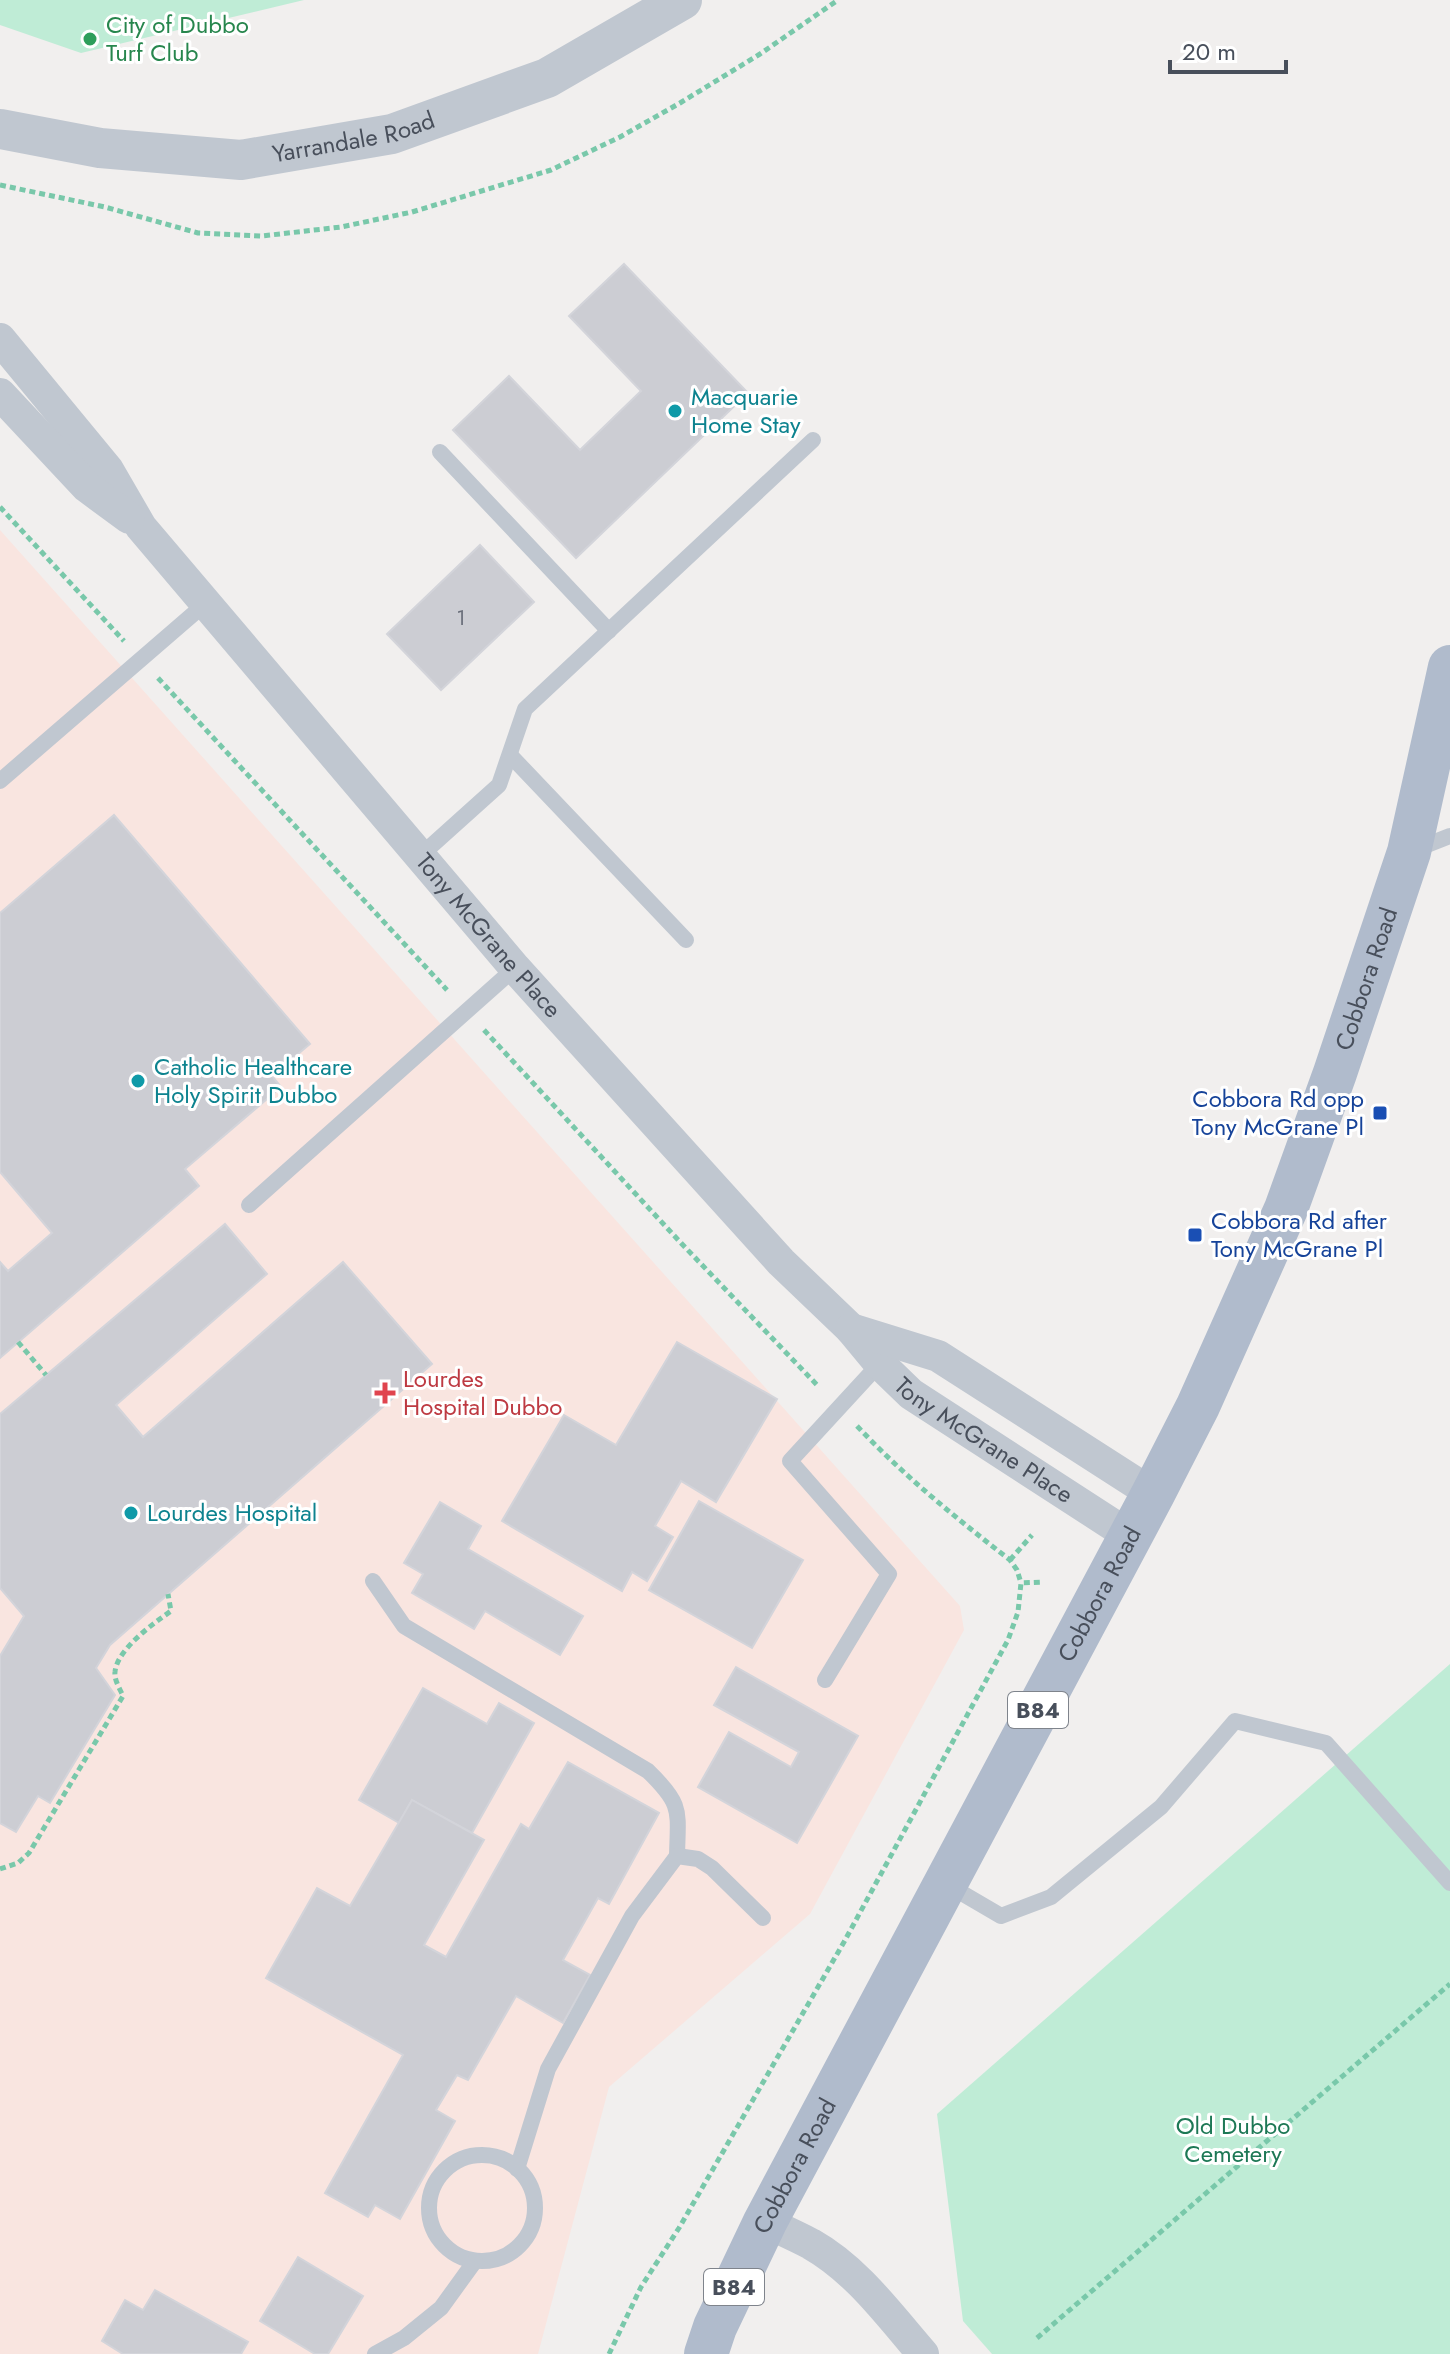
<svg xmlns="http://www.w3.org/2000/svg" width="1450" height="2354" font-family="Jost,sans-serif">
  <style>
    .medical { fill: #f9e5e0 }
    .green { fill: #bfecd6 }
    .building { fill: #cccdd3; stroke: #d3d4da; stroke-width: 2 }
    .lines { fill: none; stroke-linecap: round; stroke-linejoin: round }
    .path { stroke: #79c8aa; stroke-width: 5; stroke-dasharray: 6 4; stroke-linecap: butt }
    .service { stroke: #c0c7d0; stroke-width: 16 }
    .minor { stroke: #c0c7d0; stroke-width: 32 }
    .tertiary { stroke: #c0c7d0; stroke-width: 40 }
    .primary { stroke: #b0bbcc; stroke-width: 44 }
    .leisure-dot { fill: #2e9e5b; stroke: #fff; stroke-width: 3 }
    .culture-dot { fill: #0f9aa8; stroke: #fff; stroke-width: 3 }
    .transit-dot { fill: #1a4fb4; stroke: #fff; stroke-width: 3 }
    .health-dot { fill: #e0444e; stroke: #fff; stroke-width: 3 }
    .labels { text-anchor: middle; stroke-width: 6; stroke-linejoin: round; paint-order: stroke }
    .number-label { font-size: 20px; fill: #696e79 }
    .shield { fill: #fff; stroke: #7f848c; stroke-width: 2 }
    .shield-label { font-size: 22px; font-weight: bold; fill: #484f5b }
    .leisure-label { font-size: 24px; fill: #27864d; stroke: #fff; text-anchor: start }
    .street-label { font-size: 24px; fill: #484f5b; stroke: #fff }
    .culture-label { font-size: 24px; fill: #0d838f; stroke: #fff; text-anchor: start }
    .transit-label { font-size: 24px; fill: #164399; stroke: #fff; text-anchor: end }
    .health-label { font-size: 24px; fill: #be3a42; stroke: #fff; text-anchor: start }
    .park-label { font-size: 24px; fill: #1d7855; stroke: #fff }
  </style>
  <rect width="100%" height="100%" fill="#f1efee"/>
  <path class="medical" d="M0 530 960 1606 964 1630 810 1914 609 2087 538 2354H0Z"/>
  <g class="green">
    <path d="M0 0H304L81 53 0 25Z"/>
    <path d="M1450 1664V2354H992L963 2321 937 2114Z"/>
  </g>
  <g class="building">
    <path d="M624 264 748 393 576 558 453 430 509 376 580 450 641 391 569 316Z"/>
    <path d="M480 545 534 602 441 690 387 634Z"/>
    <path d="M114 815 310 1044 272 1076 281 1087 185 1169 199 1186 0 1358V1262L8 1271 52 1233 0 1172V913Z"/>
    <path d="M225 1224 267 1274 116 1405 143 1437 343 1262 432 1364 110 1645 96 1668 115 1695 50 1803 38 1796 16 1832 0 1823V1656L24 1616 0 1588V1414Z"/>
    <path d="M677 1342 777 1399 716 1502 681 1481 655 1526 673 1537 647 1581 632 1572 622 1591 502 1521 564 1415 616 1445Z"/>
    <path d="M699 1501 803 1560 752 1648 649 1590Z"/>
    <path d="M440 1502 481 1526 468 1549 583 1616 560 1655 485 1611 474 1629 412 1593 423 1574 404 1563Z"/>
    <path d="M736 1667 858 1736 797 1843 698 1787 729 1732 791 1767 799 1752 714 1705Z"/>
    <path d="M423 1688 487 1724 499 1703 534 1723 472 1833 412 1800 399 1823 359 1800Z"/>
    <path d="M568 1762 659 1813 609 1904 598 1898 563 1960 590 1975 563 2023 516 1996 468 2080 457 2075 436 2110 455 2121 400 2219 375 2205 368 2217 325 2193 403 2055 266 1978 317 1888 350 1906 412 1800 484 1840 424 1945 446 1957 521 1824 529 1829Z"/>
    <path d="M298 2257 363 2296 328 2354H315L260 2321Z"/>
    <path d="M155 2290 248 2342 241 2354H123L102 2341 125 2300 143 2310Z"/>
  </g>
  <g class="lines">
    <g class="path">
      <path d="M0 185 105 207 198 233 262 236 341 227 412 212 551 170 620 137 680 103 760 54 838 0"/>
      <path d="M0 507 124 641"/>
      <path d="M158 678 447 990"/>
      <path d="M484 1030 681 1243 819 1387"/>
      <path d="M18 1342 46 1375"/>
      <path d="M857 1426C904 1476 956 1518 1010 1560L1017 1570 1021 1583"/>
      <path d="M1010 1560 1032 1535"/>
      <path d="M0 1869 18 1863 29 1853 123 1696C120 1689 114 1680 115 1672 117 1649 154 1623 171 1611L168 1594"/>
      <path d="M1037 2338 1450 1984"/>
      <path d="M609 2354 641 2287 679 2228 844 1942 1008 1640 1018 1612 1021 1583 1043 1582"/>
    </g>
    <g class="service">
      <path d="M440 452 609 631"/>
      <path d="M510 755 686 940"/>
      <path d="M0 781 206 603"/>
      <path d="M1414 850 1450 836"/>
      <path d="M420 856 499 785 525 709 813 440"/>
      <path d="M249 1205 515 968"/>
      <path d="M373 1581 404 1626 648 1771C683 1805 678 1810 677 1856"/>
      <path d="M825 1680 889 1574 790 1461 882 1361"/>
      <path d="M948 1885 1001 1916 1051 1897 1161 1807 1235 1721 1326 1743 1450 1883"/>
      <circle cx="482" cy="2208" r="53"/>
      <path d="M517 2169 548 2069 632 1916 677 1856 698 1859 712 1868 763 1918"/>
      <path d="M375 2354 404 2338 441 2308 475 2261"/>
    </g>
    <g class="minor">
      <path id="s1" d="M0 339 108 470 141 527 515 968 781 1262 851 1329 880 1364 911 1394 1130 1536"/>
      <path d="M0 394 87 487 129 518"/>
      <path d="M851 1329 938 1356 1153 1494"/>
      <path d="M765 2222C780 2229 796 2236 811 2244 857 2270 889 2315 923 2354"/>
    </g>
    <path class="tertiary" id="s2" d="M0 129 100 148 241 160 392 134 547 78 682 0"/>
    <path class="primary" id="s3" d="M706 2354 715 2327 765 2222 1153 1494 1198 1406 1286 1209 1335 1073 1409 852 1450 667"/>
  </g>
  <circle class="leisure-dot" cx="90" cy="39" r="8"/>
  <g class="culture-dot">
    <circle cx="675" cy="411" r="8"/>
    <circle cx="138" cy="1081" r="8"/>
    <circle cx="131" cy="1513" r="8"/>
  </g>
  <g class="transit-dot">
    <rect x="1372" y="1105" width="16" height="16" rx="4"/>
    <rect x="1187" y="1227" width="16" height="16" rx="4"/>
  </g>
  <path class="health-dot" d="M381 1381h8v8h8v8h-8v8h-8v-8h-8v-8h8z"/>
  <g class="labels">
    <g class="number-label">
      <text x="461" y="625">1</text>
    </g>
    <g class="shield">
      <rect x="1008" y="1692" width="60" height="36" rx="6"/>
      <rect x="704" y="2269" width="60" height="36" rx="6"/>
    </g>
    <g class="shield-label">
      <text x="1038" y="1718">B84</text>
      <text x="734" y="2295">B84</text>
    </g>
    <g class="leisure-label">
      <text x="106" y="33">City of Dubbo<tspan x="106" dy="28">Turf Club</tspan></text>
    </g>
    <g class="street-label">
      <text dy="8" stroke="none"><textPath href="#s2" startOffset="358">Yarrandale Road</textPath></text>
      <text dy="8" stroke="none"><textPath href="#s1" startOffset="772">Tony McGrane Place</textPath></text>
      <text dy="8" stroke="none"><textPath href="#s3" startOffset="1528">Cobbora Road</textPath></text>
      <text dy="8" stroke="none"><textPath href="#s1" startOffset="1482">Tony McGrane Place</textPath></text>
      <text dy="8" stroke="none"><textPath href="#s3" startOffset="856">Cobbora Road</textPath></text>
      <text dy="8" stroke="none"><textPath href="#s3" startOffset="208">Cobbora Road</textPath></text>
    </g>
    <g class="culture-label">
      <text x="691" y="405">Macquarie<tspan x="691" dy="28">Home Stay</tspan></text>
      <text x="154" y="1075">Catholic Healthcare<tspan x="154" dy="28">Holy Spirit Dubbo</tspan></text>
      <text x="147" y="1521">Lourdes Hospital</text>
    </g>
    <g class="transit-label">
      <text x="1364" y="1107">Cobbora Rd opp<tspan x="1364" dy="28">Tony McGrane Pl</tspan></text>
      <text x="1211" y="1229" text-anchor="start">Cobbora Rd after<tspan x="1211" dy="28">Tony McGrane Pl</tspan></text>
    </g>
    <g class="health-label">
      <text x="403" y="1387">Lourdes<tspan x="403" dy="28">Hospital Dubbo</tspan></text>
    </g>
    <g class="park-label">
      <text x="1233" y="2134">Old Dubbo<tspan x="1233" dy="28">Cemetery</tspan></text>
    </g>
  </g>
  <path d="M1170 60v12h116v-12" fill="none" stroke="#484f5b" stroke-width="4"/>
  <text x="1182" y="60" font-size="24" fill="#484f5b" stroke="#ffffff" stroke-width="6" paint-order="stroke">20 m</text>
</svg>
